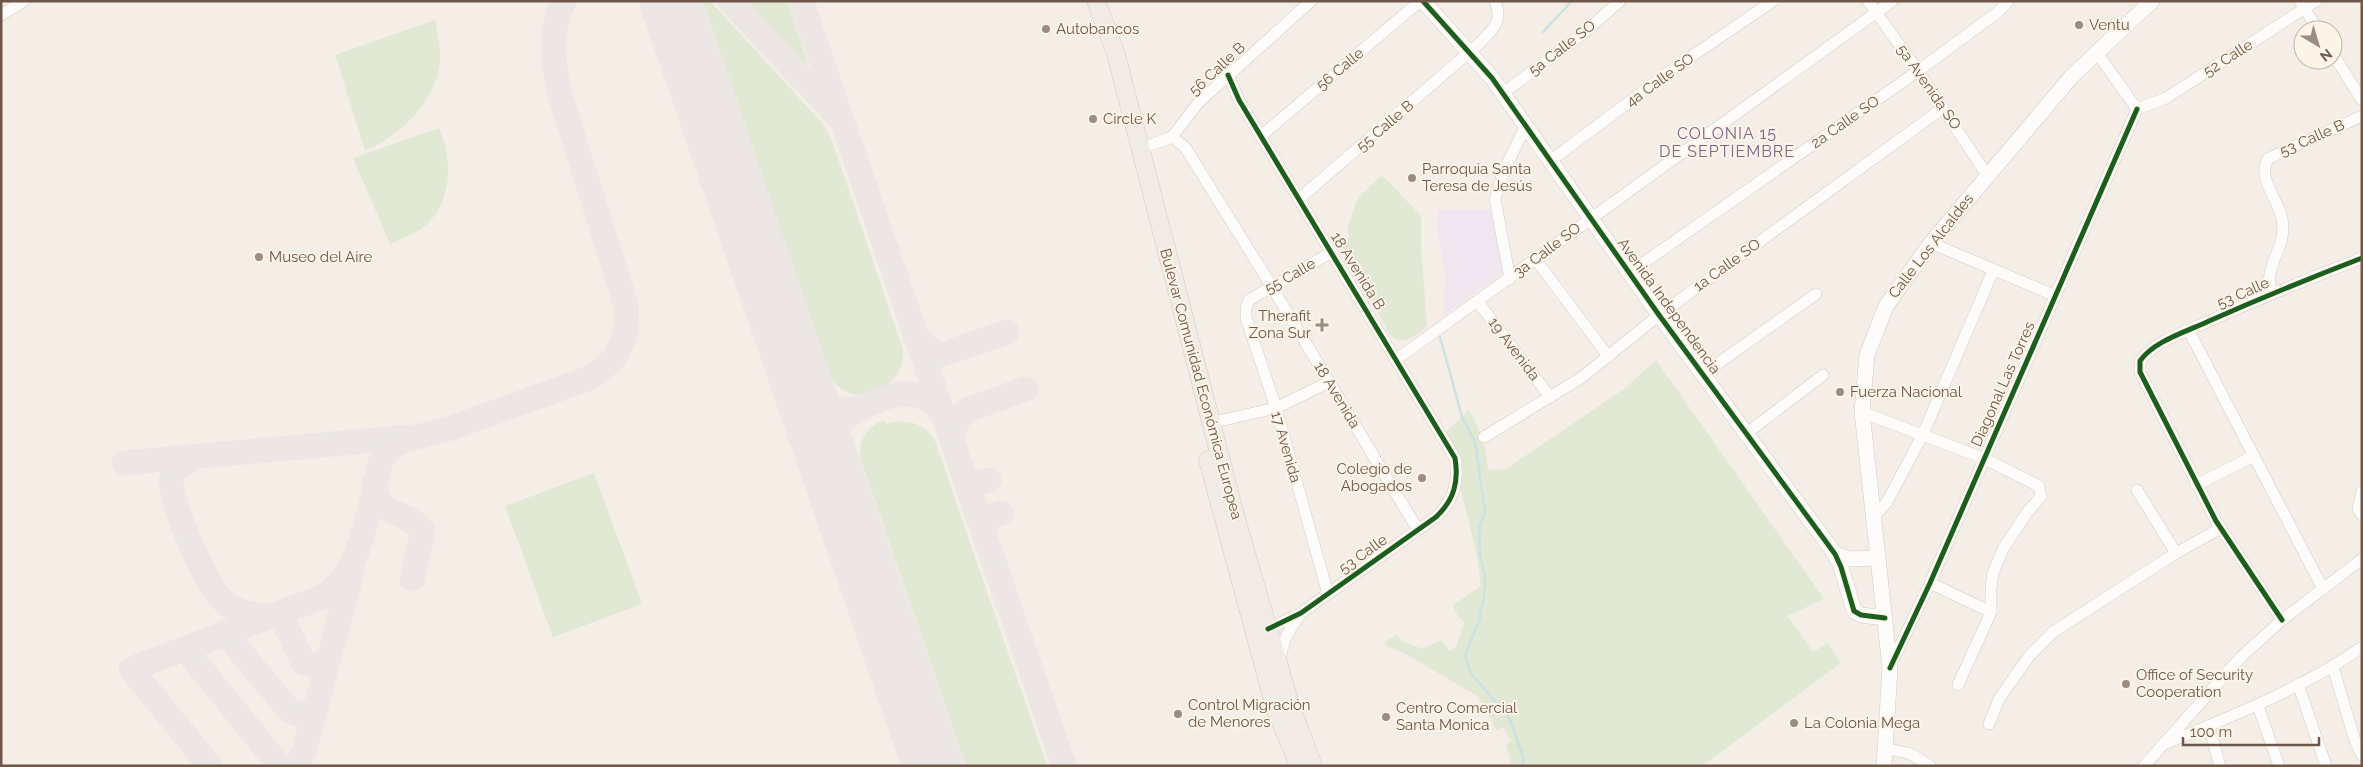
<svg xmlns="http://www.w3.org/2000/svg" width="2363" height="767" font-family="Raleway,sans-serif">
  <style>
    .education { fill: #f0e6ef }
    .green { fill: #e1e8d3 }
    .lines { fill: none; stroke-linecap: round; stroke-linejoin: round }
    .stream { stroke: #cbe1e2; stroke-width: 2.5 }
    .taxiway { stroke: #ece7e5; stroke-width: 25 }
    .runway { stroke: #ece7e5; stroke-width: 61 }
    .street-casing { stroke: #d2cbc6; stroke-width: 12 }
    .secondary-casing { stroke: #d2cbc4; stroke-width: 16 }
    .primary-casing { stroke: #d3cac5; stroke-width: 19 }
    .street { stroke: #fdfcfb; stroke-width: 11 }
    .secondary { stroke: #fdfcfb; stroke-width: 15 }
    .primary { stroke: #f0ebe4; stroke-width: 18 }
    .cycleway-casing { stroke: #fcf4e7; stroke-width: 8 }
    .cycleway { stroke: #1b5e20; stroke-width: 5 }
    .poi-dot { fill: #9c8c82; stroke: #fcf4e7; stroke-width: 2 }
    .labels { text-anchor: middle; stroke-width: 4; stroke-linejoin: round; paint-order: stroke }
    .poi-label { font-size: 15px; fill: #6d574b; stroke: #fcf4e7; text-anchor: start }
    .street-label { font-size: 15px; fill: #6d574b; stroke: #fcf4e7 }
    .neighbourhood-label { font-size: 16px; letter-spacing: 1px; fill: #7c648a; stroke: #fcf4e7 }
  </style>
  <rect width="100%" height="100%" fill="#f4eee7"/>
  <path class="education" d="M1438 209 1490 210 1504 272 1444 315 1445 276 1437 230Z"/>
  <g class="green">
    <path d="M703 1H710L823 124 831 138 903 350C906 388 852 415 830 376Z"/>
    <path d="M743 1H787L808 63 801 64Z"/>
    <path d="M435 20C437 32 440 44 440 55 441 96 401 137 365 150L335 55Z"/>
    <path d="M439 128C453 160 453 205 422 228 413 235 400 239 390 244L353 158Z"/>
    <path d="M1382 175 1421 216V250L1427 326C1415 336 1404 347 1390 335L1342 248 1349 237 1348 227 1357 199Z"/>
    <path d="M1656 360 1824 599 1787 616 1813 652 1827 643 1841 663 1702 766H1512L1506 745 1511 741 1503 727 1497 731 1486 709 1476 695 1402 652 1388 647 1385 642 1396 635 1403 642 1423 649 1441 640 1449 651 1456 647 1465 622 1458 617 1453 605 1481 586 1477 555 1460 487V460L1446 432 1469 410C1481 432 1486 445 1488 470L1506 469 1624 389Z"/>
    <path d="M884 420 886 424C905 418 925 422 935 441L1047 766H966L860 457C858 440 869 426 884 420Z"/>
    <path d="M594 473 642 604 553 637 505 506Z"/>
  </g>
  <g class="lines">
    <g class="stream">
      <path d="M1543 32 1572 1"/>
      <path d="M1440 337 1462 417 1475 442 1485 512 1479 529 1480 554 1485 578 1484 598 1479 621 1465 656 1470 672 1510 719 1523 757V766"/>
    </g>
    <g class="taxiway">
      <path d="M730 1 836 115"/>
      <path d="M801 1 1064 766"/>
      <path d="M916 337 934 353 941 355 1007 332"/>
      <path d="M804 392 836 409H858"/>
      <path d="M950 435 960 417 967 410 1026 389"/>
      <path d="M196 457C187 462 177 466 172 476 165 493 204 577 216 593 219 597 224 601 227 604 240 614 256 616 271 616"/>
      <path d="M124 463 409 437"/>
      <path d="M829 464C829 452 830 440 836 430 846 411 890 392 911 394 926 395 934 404 943 414"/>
      <path d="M964 478 977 484 989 480"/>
      <path d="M374 483C377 510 388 508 407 518 413 521 418 526 423 530L412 579"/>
      <path d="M976 512 989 518 1001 513"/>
      <path d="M280 614 303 662 316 666 329 658"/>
      <path d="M224 632 289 710 300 715 313 710 317 705"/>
      <path d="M185 649 280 766"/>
      <path d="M210 766 131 669 325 596C364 567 368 506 381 461L389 449 399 442 451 428 590 378 613 360 622 343 627 327 626 305 560 95C553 64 548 31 564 1"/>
      <path d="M296 766 304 751 352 572"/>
    </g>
    <path class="runway" d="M670 1 933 766"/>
    <g class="street-casing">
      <g id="street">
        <path d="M1868 1 1918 71 1987 175"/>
        <path d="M2300 1 2318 30"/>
        <path d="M1 15 24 1"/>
        <path d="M2097 53 2137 109"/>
        <path d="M2333 54 2362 100"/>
        <path d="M1228 75 1239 100 1455 458C1459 482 1454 500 1436 517L1301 613 1268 629"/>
        <path d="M1503 93 1585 32 1620 1"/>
        <path d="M2137 109 2166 98 2316 1"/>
        <path d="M1261 136 1420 1"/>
        <path d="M1172 137 1185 147 1272 287 1418 530"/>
        <path d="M1140 149 1172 137 1198 103 1311 1"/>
        <path d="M1550 161 1676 67 1773 1"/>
        <path d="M1299 199 1481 42C1494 27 1503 22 1495 1"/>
        <path d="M1931 243 2056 296"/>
        <path d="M1536 260 1608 356"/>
        <path d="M1629 273 1918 71 1998 12 2008 1"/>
        <path d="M1510 279 1495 199 1504 170 1526 126"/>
        <path d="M2271 294C2270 287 2269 280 2270 274 2274 252 2286 244 2282 219 2279 200 2255 176 2269 158L2362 116"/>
        <path d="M1478 302 1550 397"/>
        <path d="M2189 331 2323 589"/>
        <path d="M1397 359 1892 1"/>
        <path d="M1703 374 1816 294"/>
        <path d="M1862 412 1983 458 2039 486 2041 496 2026 514 2003 549 1993 573 1991 588V612L1958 685"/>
        <path d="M1210 423 1276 408 1329 382"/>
        <path d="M1747 433 1823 375"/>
        <path d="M1484 437 1581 378 1659 315 1943 108"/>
        <path d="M2196 485 2254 456"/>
        <path d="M2137 490 2176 553"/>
        <path d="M2362 491 2358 509 2362 515"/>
        <path d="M1872 519 1887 502 1923 434 1993 271"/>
        <path d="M1930 583 1991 612"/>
        <path d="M1328 594 1276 408 1246 318V307L1249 300 1332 252"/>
        <path d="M2282 620 2216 521 2140 372V361C2154 341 2186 332 2209 321 2259 299 2310 278 2362 258"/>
        <path d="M1280 660C1282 643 1288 630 1299 616"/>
        <path d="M1890 667 1930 583 2137 109"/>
        <path d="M2333 667 2355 741 2362 755"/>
        <path d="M2298 684 2326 766"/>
        <path d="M2258 706 2279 766"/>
        <path d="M1989 724 1999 699 2030 655 2053 632 2176 553 2221 528"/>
        <path d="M2209 726 2220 766"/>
        <path d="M2167 743C2234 715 2302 689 2362 647"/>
        <path d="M1885 748 1911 754 1930 766"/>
        <path d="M2144 766 2241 657 2282 620 2362 559"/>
      </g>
    </g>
    <g class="secondary-casing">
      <g id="secondary">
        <path d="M1423 1 1492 78 1659 315 1835 554 1841 567 1854 611 1861 615 1885 618"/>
        <path d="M1835 554 1850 559 1876 558"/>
        <path d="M1884 766 1890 668 1862 412 1867 355 1886 306 1931 243 2072 76 2152 1"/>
      </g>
    </g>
    <g class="primary-casing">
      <g id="primary">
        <path d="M1096 1 1116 54 1235 515 1290 704 1313 766"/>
        <path d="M1208 460 1275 708 1299 766"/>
      </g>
    </g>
    <use href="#street" class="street"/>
    <use href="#secondary" class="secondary"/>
    <use href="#primary" class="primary"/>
    <g class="cycleway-casing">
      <g id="cycleway">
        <path d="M1423 1 1492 78 1659 315 1835 554 1841 567 1854 611 1861 615 1885 618"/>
        <path d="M1228 75 1239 100 1455 458C1459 482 1454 500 1436 517L1301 613 1268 629"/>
        <path d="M2282 620 2216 521 2140 372V361C2154 341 2186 332 2209 321 2259 299 2310 278 2362 258"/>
        <path d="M1890 668 1930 583 2137 109"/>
      </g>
    </g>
    <use href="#cycleway" class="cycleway"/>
  </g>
  <g class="poi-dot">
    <circle cx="2079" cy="25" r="5"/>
    <circle cx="1046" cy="29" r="5"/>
    <circle cx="1093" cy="119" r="5"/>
    <circle cx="1412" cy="178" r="5"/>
    <circle cx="259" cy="257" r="5"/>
    <path d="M1319.5 317.5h5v5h5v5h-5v5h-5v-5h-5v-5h5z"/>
    <circle cx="1840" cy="392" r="5"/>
    <circle cx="1422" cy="478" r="5"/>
    <circle cx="2126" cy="684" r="5"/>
    <circle cx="1178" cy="714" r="5"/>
    <circle cx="1386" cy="717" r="5"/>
    <circle cx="1794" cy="723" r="5"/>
  </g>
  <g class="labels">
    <g class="poi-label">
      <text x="2089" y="30">Ventu</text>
      <text x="1056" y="34">Autobancos</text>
      <text x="1103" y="124">Circle K</text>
      <text x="1422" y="174">Parroquia Santa<tspan x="1422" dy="17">Teresa de Jesús</tspan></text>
      <text x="269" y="262">Museo del Aire</text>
      <text x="1311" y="321" text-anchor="end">Therafit<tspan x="1311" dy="17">Zona Sur</tspan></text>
      <text x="1850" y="397">Fuerza Nacional</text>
      <text x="1412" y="474" text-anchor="end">Colegio de<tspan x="1412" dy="17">Abogados</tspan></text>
      <text x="2136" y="680">Office of Security<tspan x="2136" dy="17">Cooperation</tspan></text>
      <text x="1188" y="710">Control Migración<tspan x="1188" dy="17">de Menores</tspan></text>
      <text x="1396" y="713">Centro Comercial<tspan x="1396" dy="17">Santa Monica</tspan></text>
      <text x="1804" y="728">La Colonia Mega</text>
    </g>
    <g class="street-label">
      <text transform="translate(1562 48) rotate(-38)" y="5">5a Calle SO</text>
      <text transform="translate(2228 58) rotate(-33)" y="5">52 Calle</text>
      <text transform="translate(1217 69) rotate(-43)" y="5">56 Calle B</text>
      <text transform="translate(1340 69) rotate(-40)" y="5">56 Calle</text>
      <text transform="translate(1660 80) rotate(-36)" y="5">4a Calle SO</text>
      <text transform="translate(1929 87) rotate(55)" y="5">5a Avenida SO</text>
      <text transform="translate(1845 122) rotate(-35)" y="5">2a Calle SO</text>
      <text transform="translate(1385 126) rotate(-41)" y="5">55 Calle B</text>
      <text transform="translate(2312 138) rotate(-24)" y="5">53 Calle B</text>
      <text transform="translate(1931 246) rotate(-52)" y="5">Calle Los Alcaldes</text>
      <text transform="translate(1547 250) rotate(-37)" y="5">3a Calle SO</text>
      <text transform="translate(1727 265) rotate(-36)" y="5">1a Calle SO</text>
      <text transform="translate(1358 271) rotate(58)" y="5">18 Avenida B</text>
      <text transform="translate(1290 276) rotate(-30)" y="5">55 Calle</text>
      <text transform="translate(2243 293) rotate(-24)" y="5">53 Calle</text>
      <text transform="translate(1669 306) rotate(54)" y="5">Avenida Independencia</text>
      <text transform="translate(1514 349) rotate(53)" y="5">19 Avenida</text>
      <text transform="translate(1201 384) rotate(75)" y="5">Bulevar Comunidad Económica Europea</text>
      <text transform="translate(2003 384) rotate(-66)" y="5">Diagonal Las Torres</text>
      <text transform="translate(1337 395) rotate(59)" y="5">18 Avenida</text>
      <text transform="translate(1286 447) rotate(74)" y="5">17 Avenida</text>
      <text transform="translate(1363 554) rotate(-36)" y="5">53 Calle</text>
    </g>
    <g class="neighbourhood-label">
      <text x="1727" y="139">COLONIA 15<tspan x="1727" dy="18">DE SEPTIEMBRE</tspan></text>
    </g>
  </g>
  <rect width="2363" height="767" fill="none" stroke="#6d574b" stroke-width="5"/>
  <g transform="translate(2318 45) rotate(142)"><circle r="24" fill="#fcf4e7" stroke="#c3b5a9"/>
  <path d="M0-4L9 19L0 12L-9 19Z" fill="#9c8c82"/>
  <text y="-8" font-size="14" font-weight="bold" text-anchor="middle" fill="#6d574b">N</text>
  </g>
  <path d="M2183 737v8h136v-8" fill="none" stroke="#6d574b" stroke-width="2.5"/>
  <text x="2190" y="737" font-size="15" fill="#6d574b" stroke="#fcf4e7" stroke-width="4" paint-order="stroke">100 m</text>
</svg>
